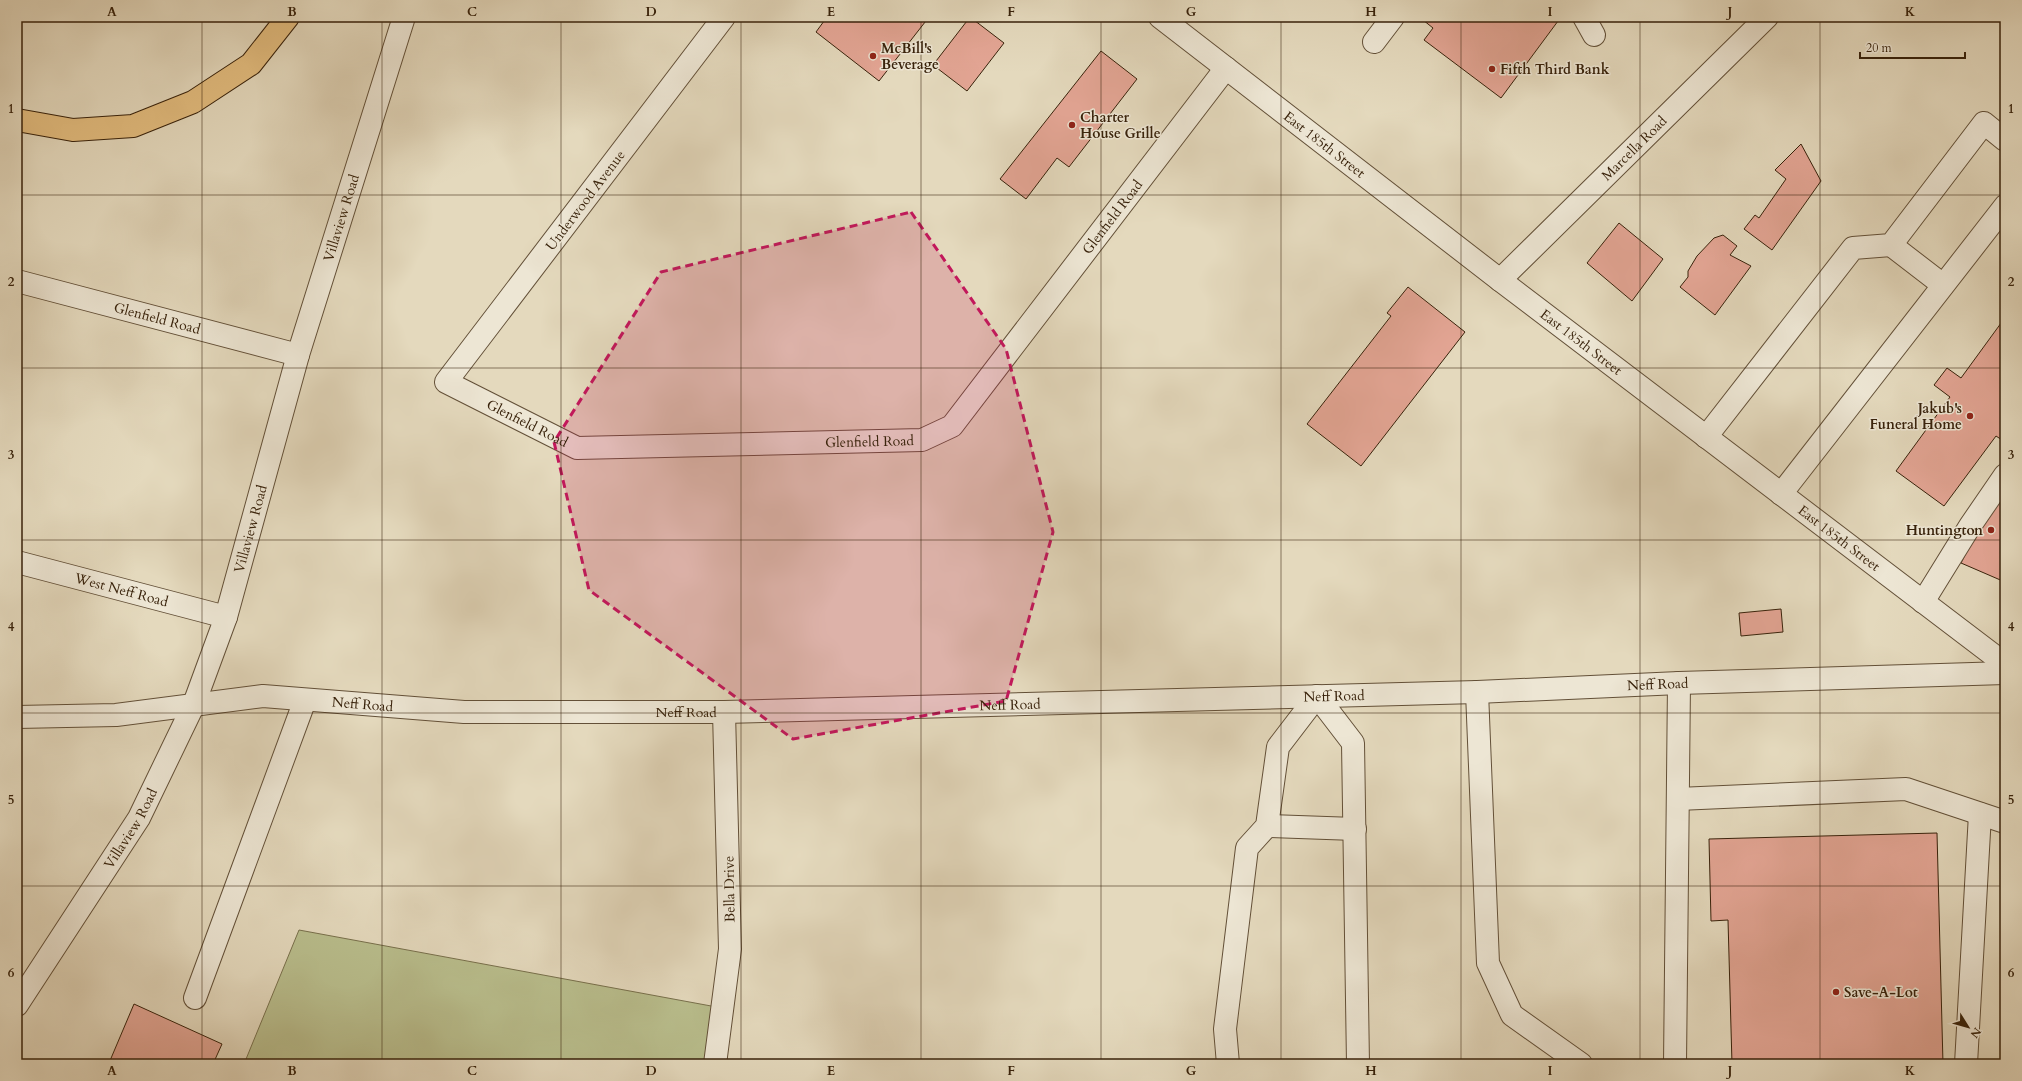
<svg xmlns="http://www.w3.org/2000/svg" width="2022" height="1081" font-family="Cardo,serif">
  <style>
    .green { fill: #b9be8d; stroke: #78704c }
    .building { fill: #e3a594; stroke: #38220b }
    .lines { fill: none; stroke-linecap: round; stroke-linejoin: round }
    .minor-casing { stroke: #635038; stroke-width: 24 }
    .highway-casing { stroke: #38220b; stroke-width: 24 }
    .minor { stroke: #ede6d4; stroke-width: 22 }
    .highway { stroke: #e2bc7e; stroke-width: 22 }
    .marked { fill: #c2185b; fill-opacity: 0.2; stroke: #c2185b; stroke-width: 3; stroke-dasharray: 8 5; stroke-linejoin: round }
    .grid { fill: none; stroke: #38220b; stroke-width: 1; stroke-opacity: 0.55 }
    .poi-dot { fill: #8f2418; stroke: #ede6d4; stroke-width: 1.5 }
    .labels { text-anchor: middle; stroke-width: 3; stroke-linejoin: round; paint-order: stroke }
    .poi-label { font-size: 14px; font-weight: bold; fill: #38220b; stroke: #ede6d4; text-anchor: start }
    .street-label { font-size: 14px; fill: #38220b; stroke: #ede6d4 }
    .neatline { fill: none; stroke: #38220b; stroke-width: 1.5 }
    .grid-label { font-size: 13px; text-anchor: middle; font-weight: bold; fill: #38220b }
  </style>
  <rect width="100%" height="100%" fill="#e4d9bd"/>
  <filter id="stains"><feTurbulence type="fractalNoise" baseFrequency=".005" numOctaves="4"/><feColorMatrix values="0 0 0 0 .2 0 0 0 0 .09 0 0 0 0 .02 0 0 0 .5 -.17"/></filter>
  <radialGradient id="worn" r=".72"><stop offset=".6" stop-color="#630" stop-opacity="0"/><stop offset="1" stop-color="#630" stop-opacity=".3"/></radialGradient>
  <path class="green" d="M299 930 722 1008 715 1064H244Z"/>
  <g class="building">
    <path d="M827 17H929L879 81 816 32Z"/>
    <path d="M970 17 1004 43 967 91 933 65Z"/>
    <path d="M1425 17H1561L1501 98 1424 40 1433 28 1423 20Z"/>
    <path d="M1101 51 1137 79 1069 167 1057 158 1026 199 1000 179Z"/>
    <path d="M1801 144 1821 181 1772 250 1744 229 1755 215 1759 218 1786 179 1775 170Z"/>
    <path d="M1619 223 1663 259 1632 301 1587 263Z"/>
    <path d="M1723 235 1737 246 1730 255 1751 266 1715 315 1680 287 1688 277V271L1697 256 1714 238Z"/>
    <path d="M1408 287 1465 332 1361 466 1307 424 1391 316 1387 313Z"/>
    <path d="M2004 319 2005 442 1996 436 1944 506 1896 471 1950 397 1934 385 1947 368 1961 378Z"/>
    <path d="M2005 492V582L1961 563 1994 496Z"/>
    <path d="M1781 609 1783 632 1741 636 1739 613Z"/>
    <path d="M1937 833 1943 1064H1732L1728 920 1711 921 1709 839Z"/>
    <path d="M134 1004 222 1044 213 1064 109 1063Z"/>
  </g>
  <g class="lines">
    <g class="minor-casing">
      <g id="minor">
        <path id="s1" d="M724 17 446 382 577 448 922 440 952 426 1226 68"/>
        <path id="s2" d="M1160 17 1500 280 2005 664"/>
        <path d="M1584 17 1594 35"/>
        <path d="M1374 42 1393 17"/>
        <path d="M1891 245 1943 285"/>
        <path id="s3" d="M1500 280 1767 17"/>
        <path id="s4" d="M17 281 298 355"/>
        <path d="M1706 437 1853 248 1891 245 1984 123 2005 140"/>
        <path d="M1781 494 2005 206"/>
        <path id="s5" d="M17 562 226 617"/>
        <path d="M1923 602 1970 526 2005 475"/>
        <path d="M1477 692 1488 963 1512 1015 1581 1064"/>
        <path id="s6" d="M17 717 116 715 263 696 464 712H724L1477 692 1679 683 2005 673"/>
        <path d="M1678 799 1906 789 2005 822"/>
        <path d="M1267 826 1355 829"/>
        <path d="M195 998 305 700"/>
        <path id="s7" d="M17 1005 139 818 194 704 226 617 298 355 404 17"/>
        <path d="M715 1064 730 949 724 712"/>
        <path d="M1228 1064 1225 1029 1247 848 1267 826 1278 747 1317 696 1353 743 1358 1064"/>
        <path d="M1675 1064 1679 683"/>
        <path d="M1966 1064 1980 814"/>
      </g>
    </g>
    <g class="highway-casing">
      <path id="highway" d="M17 120 73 130 133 126 193 102 251 64 288 17"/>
    </g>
    <use href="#minor" class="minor"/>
    <use href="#highway" class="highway"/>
  </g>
  <path class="marked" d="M911 212 1006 349 1053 532 1006 701 793 739 589 590 554 442 661 272Z"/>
  <path class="grid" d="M202 17V1064M382 17V1064M561 17V1064M741 17V1064M921 17V1064M1101 17V1064M1281 17V1064M1461 17V1064M1640 17V1064M1820 17V1064M17 195H2005M17 368H2005M17 540H2005M17 713H2005M17 886H2005"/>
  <g class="poi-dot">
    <circle cx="873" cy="56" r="4"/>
    <circle cx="1492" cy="69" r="4"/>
    <circle cx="1072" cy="125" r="4"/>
    <circle cx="1970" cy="416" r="4"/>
    <circle cx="1991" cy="530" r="4"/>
    <circle cx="1836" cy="992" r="4"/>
  </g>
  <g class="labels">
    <g class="poi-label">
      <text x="881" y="53">McBill's<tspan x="881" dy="16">Beverage</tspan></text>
      <text x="1500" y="74">Fifth Third Bank</text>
      <text x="1080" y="122">Charter<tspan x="1080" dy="16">House Grille</tspan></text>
      <text x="1962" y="413" text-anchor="end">Jakub's<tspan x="1962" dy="16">Funeral Home</tspan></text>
      <text x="1983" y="535" text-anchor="end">Huntington</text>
      <text x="1844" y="997">Save-A-Lot</text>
    </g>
    <g class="street-label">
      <text dy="5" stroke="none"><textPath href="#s2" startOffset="208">East 185th Street</textPath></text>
      <text dy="5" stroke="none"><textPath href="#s3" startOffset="188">Marcella Road</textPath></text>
      <text transform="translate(585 200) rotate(-53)" y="5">Underwood Avenue</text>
      <text dy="5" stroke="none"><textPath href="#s1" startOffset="1247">Glenfield Road</textPath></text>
      <text dy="5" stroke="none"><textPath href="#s7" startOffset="858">Villaview Road</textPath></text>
      <text dy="5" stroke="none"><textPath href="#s4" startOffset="145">Glenfield Road</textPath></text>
      <text dy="5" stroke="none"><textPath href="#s2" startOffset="532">East 185th Street</textPath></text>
      <text dy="5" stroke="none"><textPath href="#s1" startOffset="550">Glenfield Road</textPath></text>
      <text dy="5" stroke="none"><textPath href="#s1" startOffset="898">Glenfield Road</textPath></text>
      <text dy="5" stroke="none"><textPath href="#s7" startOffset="534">Villaview Road</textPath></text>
      <text dy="5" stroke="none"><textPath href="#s2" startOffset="856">East 185th Street</textPath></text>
      <text dy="5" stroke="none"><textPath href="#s5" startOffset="108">West Neff Road</textPath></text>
      <text dy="5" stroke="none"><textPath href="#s6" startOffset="1643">Neff Road</textPath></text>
      <text dy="5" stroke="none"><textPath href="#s6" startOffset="1319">Neff Road</textPath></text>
      <text dy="5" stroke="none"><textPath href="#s6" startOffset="347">Neff Road</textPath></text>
      <text dy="5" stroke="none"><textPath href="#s6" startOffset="995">Neff Road</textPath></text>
      <text dy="5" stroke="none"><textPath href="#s6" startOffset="671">Neff Road</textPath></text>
      <text dy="5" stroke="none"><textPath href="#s7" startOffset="210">Villaview Road</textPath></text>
      <text transform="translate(729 889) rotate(-91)" y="5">Bella Drive</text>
    </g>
  </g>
  <rect width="2022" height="1081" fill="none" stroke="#e4d9bd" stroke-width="44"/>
  <g transform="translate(1968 1027) rotate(127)" stroke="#ede6d4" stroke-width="3" paint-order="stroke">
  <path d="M0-3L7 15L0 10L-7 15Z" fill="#38220b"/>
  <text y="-6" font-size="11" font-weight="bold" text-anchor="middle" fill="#38220b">N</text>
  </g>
  <path d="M1860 52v6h105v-6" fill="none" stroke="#38220b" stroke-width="2"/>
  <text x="1866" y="52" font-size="12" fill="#38220b" stroke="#ede6d4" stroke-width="3" paint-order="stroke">20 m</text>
  <rect x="22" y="22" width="1978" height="1037" class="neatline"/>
  <g class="grid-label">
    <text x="112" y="16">A</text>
    <text x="292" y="16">B</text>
    <text x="472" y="16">C</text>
    <text x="651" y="16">D</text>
    <text x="831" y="16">E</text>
    <text x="1011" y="16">F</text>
    <text x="1191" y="16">G</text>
    <text x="1371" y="16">H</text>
    <text x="1550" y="16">I</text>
    <text x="1730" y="16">J</text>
    <text x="1910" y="16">K</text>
    <text x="11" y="113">1</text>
    <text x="2011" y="113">1</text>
    <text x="11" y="286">2</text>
    <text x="2011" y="286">2</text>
    <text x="11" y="459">3</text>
    <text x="2011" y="459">3</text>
    <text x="11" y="631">4</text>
    <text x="2011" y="631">4</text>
    <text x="11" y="804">5</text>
    <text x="2011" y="804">5</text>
    <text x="11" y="977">6</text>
    <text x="2011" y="977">6</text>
    <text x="112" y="1075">A</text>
    <text x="292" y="1075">B</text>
    <text x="472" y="1075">C</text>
    <text x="651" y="1075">D</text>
    <text x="831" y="1075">E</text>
    <text x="1011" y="1075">F</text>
    <text x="1191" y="1075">G</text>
    <text x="1371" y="1075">H</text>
    <text x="1550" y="1075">I</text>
    <text x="1730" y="1075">J</text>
    <text x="1910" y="1075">K</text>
  </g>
  <rect width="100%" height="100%" filter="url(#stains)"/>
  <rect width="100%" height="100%" fill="url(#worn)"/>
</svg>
